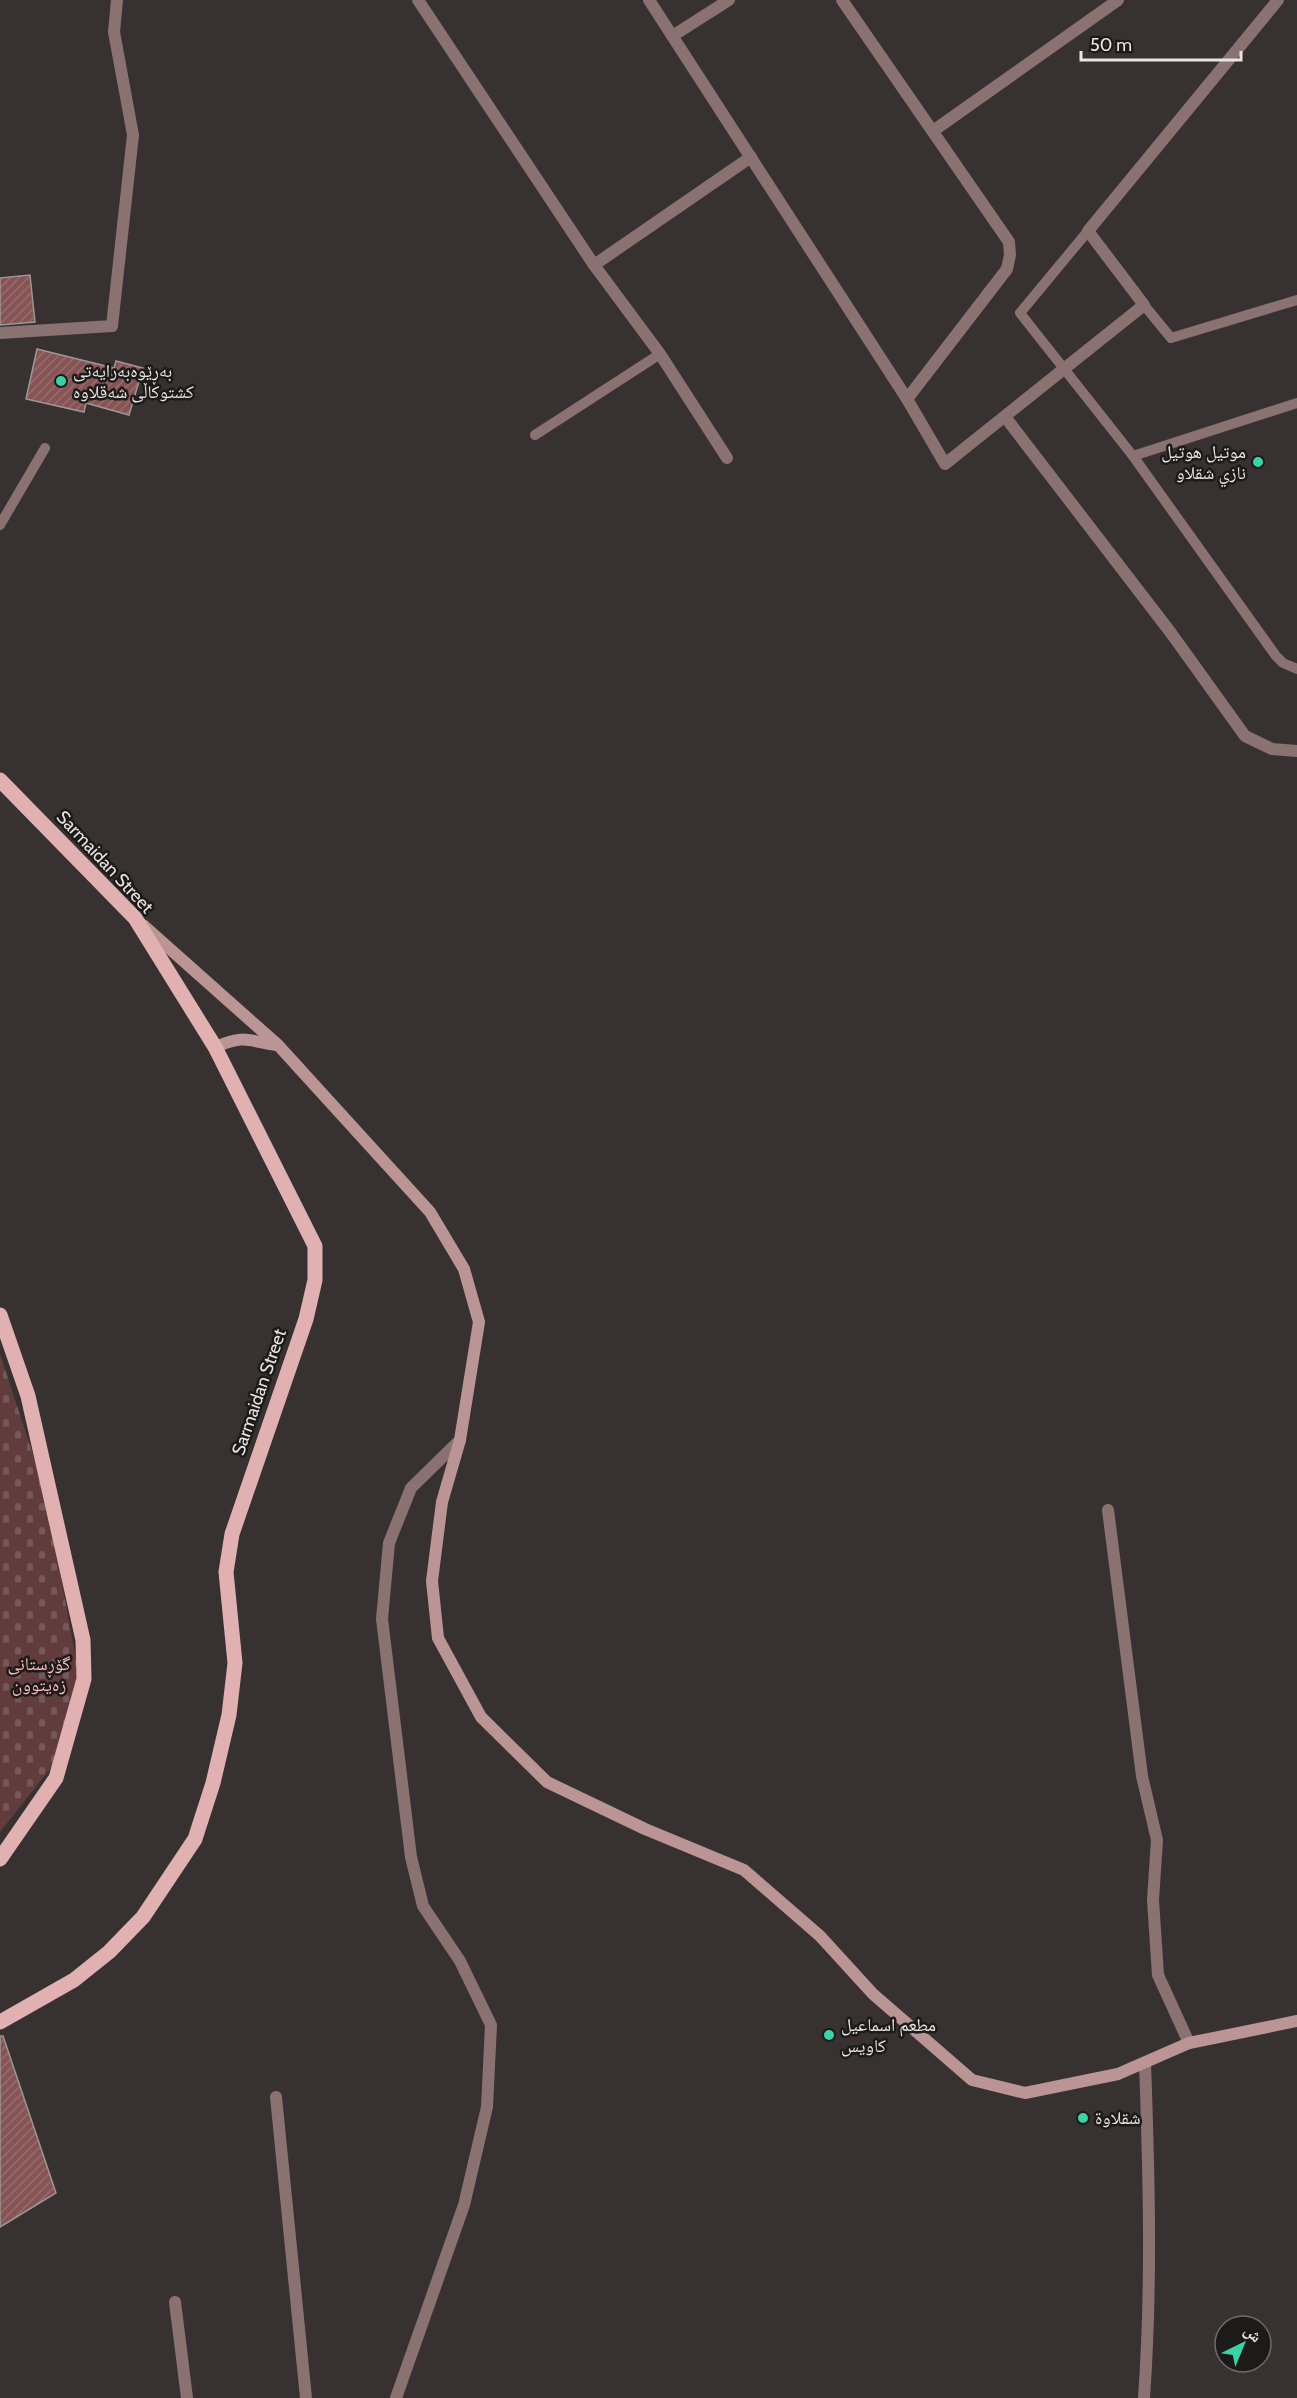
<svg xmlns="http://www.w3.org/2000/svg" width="1297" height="2398" font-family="Cabin,'Noto Naskh Arabic',sans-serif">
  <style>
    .cemetery { fill: url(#cemetery-stones) }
    .building { fill: url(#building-hatch); stroke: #9e9595; stroke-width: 1.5 }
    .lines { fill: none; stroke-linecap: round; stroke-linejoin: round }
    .lane { stroke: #8a7272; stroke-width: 10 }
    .street { stroke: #8a7272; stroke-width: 12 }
    .secondary { stroke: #bb9595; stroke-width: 12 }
    .primary { stroke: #e1b0b0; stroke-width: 15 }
    .poi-dot { fill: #36d4a7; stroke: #1d1a1a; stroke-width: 2 }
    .labels { text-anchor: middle; stroke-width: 5; stroke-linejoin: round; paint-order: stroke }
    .poi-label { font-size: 18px; fill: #e9e4e4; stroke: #1d1a1a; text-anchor: start }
    .street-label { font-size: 18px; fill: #e9e4e4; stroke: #1d1a1a }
    .park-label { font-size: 18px; fill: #fbb; stroke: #1d1a1a }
  </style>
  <defs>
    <pattern id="cemetery-stones" width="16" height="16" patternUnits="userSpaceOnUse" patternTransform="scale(1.5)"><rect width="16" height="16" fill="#603c3d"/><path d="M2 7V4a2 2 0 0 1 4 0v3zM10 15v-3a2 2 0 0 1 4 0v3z" fill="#775859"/></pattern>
    <pattern id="building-hatch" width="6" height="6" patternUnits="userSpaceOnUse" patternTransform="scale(1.5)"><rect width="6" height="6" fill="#865454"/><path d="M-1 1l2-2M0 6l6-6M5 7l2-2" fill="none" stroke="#976c6c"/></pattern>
  </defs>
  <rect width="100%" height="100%" fill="#383131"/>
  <path class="cemetery" d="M0 1354 45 1491 80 1681 53 1765 0 1832Z"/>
  <g class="building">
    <path d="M30 275 35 322 0 325V278Z"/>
    <path d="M37 349 114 368 116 361 143 368 129 415 86 403 84 412 26 399Z"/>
    <path d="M0 2036H3L56 2193 0 2227Z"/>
  </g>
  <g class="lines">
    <g class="lane">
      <path d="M1088 231 1020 313 1133 456 1276 656 1283 663 1297 669"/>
      <path d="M1144 305 1171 338 1297 300"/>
      <path d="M535 435 660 354"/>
      <path d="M1133 456 1297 403"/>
      <path d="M0 525 45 448"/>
    </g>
    <g class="street">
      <path d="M418 0 594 265"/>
      <path d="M649 0 907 399 945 464 1144 305 1088 231 1278 0"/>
      <path d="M842 0 1009 242 1010 255 1007 269 907 399"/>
      <path d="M674 35 729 0"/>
      <path d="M933 131 1118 0"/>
      <path d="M0 333 112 326 133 135 114 32 117 0"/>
      <path d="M1006 418 1171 633 1245 736 1272 749 1297 751"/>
      <path d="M727 458 660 354 594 265 751 157"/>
      <path d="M1108 1510 1142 1776 1157 1840 1153 1900 1158 1975 1189 2043"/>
      <path d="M276 2097 306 2398"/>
      <path d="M175 2302 187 2398"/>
      <path d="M396 2398 464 2205 487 2107 491 2025 460 1961 423 1906 411 1857 382 1619 389 1543 411 1488 460 1440"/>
      <path d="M1144 2398C1152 2286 1149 2175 1145 2063"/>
    </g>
    <g class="secondary">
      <path d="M143 925 278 1045 430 1212 464 1269 479 1322 460 1440 442 1502 432 1581 438 1638 481 1717 547 1782 645 1829 744 1870 820 1936 873 1994 972 2080 1025 2093 1118 2074 1189 2043 1297 2021"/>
      <path d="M215 1047C248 1034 246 1041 277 1045"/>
    </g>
    <g class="primary">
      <path d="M0 780 135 918 215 1047 315 1246V1280L306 1319 232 1534 226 1572 235 1663 229 1715 213 1783 195 1839 143 1917 109 1952 74 1980 0 2022"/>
      <path d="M0 1315 28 1396 83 1640 84 1679 56 1778 0 1859"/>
    </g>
  </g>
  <g class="poi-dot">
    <circle cx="61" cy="381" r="6"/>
    <circle cx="1258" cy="462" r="6"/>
    <circle cx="829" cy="2035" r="6"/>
    <circle cx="1083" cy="2118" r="6"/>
  </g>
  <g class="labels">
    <g class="poi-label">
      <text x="73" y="377">بەڕێوەبەرایەتی<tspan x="73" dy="21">کشتوکاڵی شەقلاوە</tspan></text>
      <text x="1246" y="458" text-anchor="end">موتيل هوتيل<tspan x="1246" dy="21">نازي شقلاو</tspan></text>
      <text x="841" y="2031">مطعم اسماعیل<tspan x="841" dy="21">کاویس</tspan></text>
      <text x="1095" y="2124">شقلاوة</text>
    </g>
    <g class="street-label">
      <text transform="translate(105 862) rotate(47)" y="6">Sarmaidan Street</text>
      <text transform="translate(259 1392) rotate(-71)" y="6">Sarmaidan Street</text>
    </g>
    <g class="park-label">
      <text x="39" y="1670">گۆڕستانی<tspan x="39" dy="21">زەیتوون</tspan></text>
    </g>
  </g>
  <g transform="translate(1243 2344) rotate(43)"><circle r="28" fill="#1d1a1a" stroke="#6f6b6b" stroke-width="1.5"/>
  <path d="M0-4.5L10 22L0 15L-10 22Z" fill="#36d4a7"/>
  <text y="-9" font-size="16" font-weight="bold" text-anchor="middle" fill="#e9e4e4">ش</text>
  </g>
  <path d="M1081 51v9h160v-9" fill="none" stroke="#e9e4e4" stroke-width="3"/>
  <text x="1090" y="51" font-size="18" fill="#e9e4e4" stroke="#1d1a1a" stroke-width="4.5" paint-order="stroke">50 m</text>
</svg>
